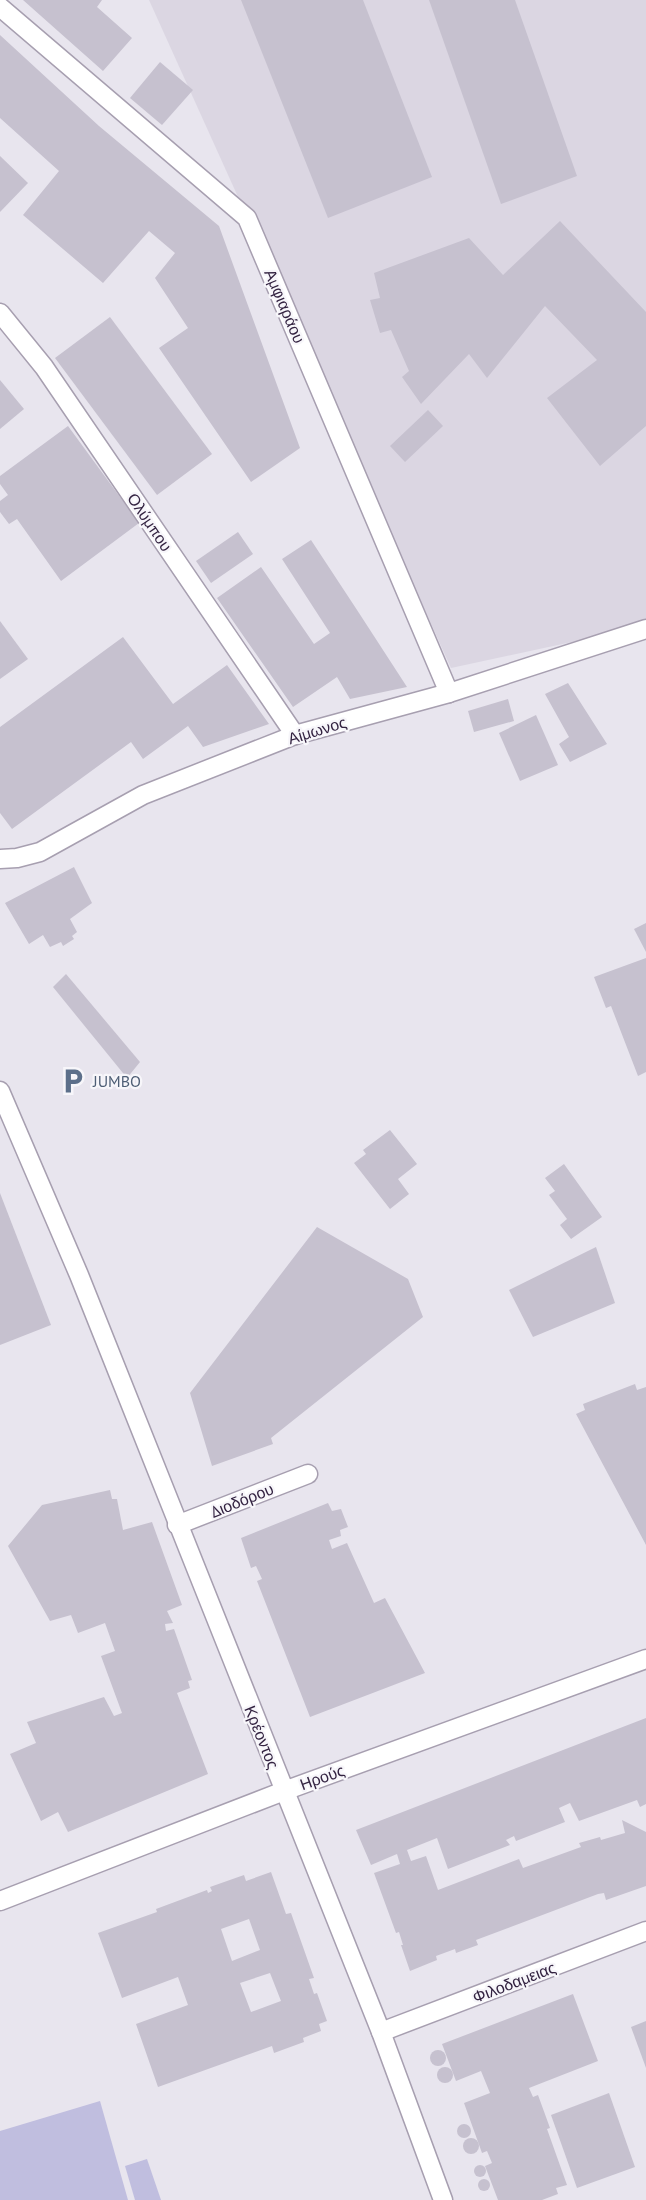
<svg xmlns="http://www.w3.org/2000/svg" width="646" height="2200" font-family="'PT Sans',sans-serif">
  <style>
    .built { fill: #dbd6e2 }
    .green { fill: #c0bedf }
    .building { fill: #c6c1cf; fill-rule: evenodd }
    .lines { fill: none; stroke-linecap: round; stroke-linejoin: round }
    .minor-casing { stroke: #a79fb0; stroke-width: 21 }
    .minor { stroke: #fff; stroke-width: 18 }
    .labels { text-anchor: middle; stroke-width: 4.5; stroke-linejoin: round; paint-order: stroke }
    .street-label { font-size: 16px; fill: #332341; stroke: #f7f6fa }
    .service-label { font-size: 16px; fill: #4e5e75; stroke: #f7f6fa; text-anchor: start }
  </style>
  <rect width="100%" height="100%" fill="#e8e5ee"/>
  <path class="built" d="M149 0H646V626L451 668Z"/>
  <g class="green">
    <path d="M100 2101 128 2200H0V2131Z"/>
    <path d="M147 2159 161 2200H135L125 2166Z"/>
  </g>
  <g class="building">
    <path d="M23 0H102L97 7 132 38 103 71Z"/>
    <path d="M241 0H363L432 177 328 218Z"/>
    <path d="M429 0H515L577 176 501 204Z"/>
    <path d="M0 35 99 126 219 226 300 448 251 482 159 348 188 328 155 278 175 253 149 231 103 283 23 215 59 171 0 118Z"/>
    <path d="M160 62 193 90 162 125 130 98Z"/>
    <path d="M0 156 28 183 0 212Z"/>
    <path d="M560 221 646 312V426L600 466 547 398 597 360 545 306 487 378 469 354 421 404 402 377 409 371 391 330 380 333 370 300 380 298 374 273 469 238 503 275Z"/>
    <path d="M110 317 212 454 157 495 55 358Z"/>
    <path d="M0 380 24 409 0 429Z"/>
    <path d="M428 410 443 426 405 462 390 446Z"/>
    <path d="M68 426 139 523 61 581 17 519 9 524 0 512V501L8 495 0 484V476Z"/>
    <path d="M238 532 253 554 211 583 196 561Z"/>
    <path d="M311 540 359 613 407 687 350 699 337 677 293 707 217 598 261 567 314 644 330 633 282 559Z"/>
    <path d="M0 621 28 659 0 679Z"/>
    <path d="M123 637 173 704 227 665 269 724 203 747 188 726 143 759 131 742 12 829 0 813V727Z"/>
    <path d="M568 683 607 744 570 762 559 744 569 737 545 694Z"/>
    <path d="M508 699 514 721 474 732 468 711Z"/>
    <path d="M536 715 558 765 520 781 499 733Z"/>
    <path d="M74 867 92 903 70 919 77 932 72 936 74 939 63 946 61 942 50 947 43 935 29 944 5 903Z"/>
    <path d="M646 923V952L634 929Z"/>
    <path d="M646 958V1072L638 1076 611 1006 606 1008 594 977Z"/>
    <path d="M66 974 140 1062 127 1078 53 987Z"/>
    <path d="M390 1130 417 1164 398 1179 409 1194 390 1209 354 1163 366 1154 363 1150Z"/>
    <path d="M564 1164 602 1217 571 1239 560 1225 567 1219 549 1195 555 1191 545 1178Z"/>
    <path d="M0 1193 51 1325 0 1345Z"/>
    <path d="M317 1227 408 1279 423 1317 271 1438 273 1444 212 1466 190 1393Z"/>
    <path d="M596 1247 615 1303 533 1337 509 1290Z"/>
    <path d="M635 1384 637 1390 646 1387V1545L576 1414 585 1410 583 1404Z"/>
    <path d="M110 1490 112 1499H117L123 1530 152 1522 182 1605 167 1611 173 1623 165 1624 166 1631 174 1629 192 1680 188 1681 190 1688 177 1693 208 1774 68 1832 58 1812 41 1821 10 1754 36 1743 27 1722 104 1697 114 1716 122 1713 101 1656 115 1651 105 1623 78 1633 71 1615 50 1621 8 1546 42 1505Z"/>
    <path d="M328 1503 332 1511 341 1509 348 1527 340 1530 341 1536 329 1540 332 1549 347 1543 374 1603 385 1598 425 1673 310 1717 257 1581 262 1579 256 1566 251 1568 241 1538Z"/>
    <path d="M646 1718V1804L640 1807 637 1800 579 1821 570 1803 559 1808 565 1822 516 1841 514 1836 506 1840 510 1845 448 1869 437 1838 407 1850 411 1861 426 1856 438 1890 519 1859 523 1868 581 1847 579 1843 600 1837 601 1840 625 1833 622 1820 646 1832V1886L606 1900 604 1893 598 1894 476 1940 478 1945 456 1953 455 1949 436 1956 437 1960 410 1971 401 1945H403L399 1932 396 1933 374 1873 400 1864 397 1854 371 1865 356 1830Z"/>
    <path d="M271 1872 286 1914 291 1913 314 1978 309 1979 314 1994 317 1993 327 2021 319 2024 321 2031 303 2038 304 2042 274 2053 272 2046 158 2087 136 2024 188 2005 178 1977 122 1998 98 1933 157 1912 156 1909 207 1890 208 1893 212 1891 210 1887 244 1875 246 1881ZM249 1919 260 1950 232 1961 221 1929ZM270 1973 281 2001 251 2012 240 1983Z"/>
    <path d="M573 1994 598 2061 529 2088 533 2097 538 2095 550 2128 547 2129 567 2185 556 2188 558 2194 542 2200H498L485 2166 492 2163 487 2151 482 2153 464 2103 490 2093 481 2071 456 2081 442 2044Z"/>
    <path d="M646 2021V2068L631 2027Z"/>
    <circle cx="438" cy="2058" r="8"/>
    <circle cx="445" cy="2075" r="8"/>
    <path d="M609 2093 635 2167 577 2188 551 2115Z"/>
    <circle cx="464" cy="2131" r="7"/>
    <circle cx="471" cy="2146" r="8"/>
    <circle cx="480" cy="2171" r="6"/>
    <circle cx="484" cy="2185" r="6"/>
  </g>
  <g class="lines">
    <g class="minor-casing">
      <g id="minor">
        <path d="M0 7 247 218 449 693"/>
        <path d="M0 313 44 367 295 735"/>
        <path d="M0 859 17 858 40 852 143 795 295 735 449 693 646 629"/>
        <path d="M0 1091 79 1275 381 2032 443 2200"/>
        <path d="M177 1525 308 1474"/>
        <path d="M0 1901 284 1791 646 1659"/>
        <path d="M381 2032 646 1931"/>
      </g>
    </g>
    <use href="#minor" class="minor"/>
  </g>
  <defs>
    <g id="parking-bare" transform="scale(2.07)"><path d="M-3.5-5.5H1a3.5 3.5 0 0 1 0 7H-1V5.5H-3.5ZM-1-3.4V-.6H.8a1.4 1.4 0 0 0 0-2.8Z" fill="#5c6f8a" stroke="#f7f6fa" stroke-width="2.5" paint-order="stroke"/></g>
  </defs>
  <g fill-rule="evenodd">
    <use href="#parking-bare" x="73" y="1081"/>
  </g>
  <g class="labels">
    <g class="street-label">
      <text transform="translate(285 306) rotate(67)" y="6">Αμφιαράου</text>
      <text transform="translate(150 522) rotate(56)" y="6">Ολύμπου</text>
      <text transform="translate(317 730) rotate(-17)" y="6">Αίμωνος</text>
      <text transform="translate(242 1500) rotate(-22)" y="6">Διοδόρου</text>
      <text transform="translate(262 1737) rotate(68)" y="6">Κρέοντος</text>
      <text transform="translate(322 1777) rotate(-20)" y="6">Ηρούς</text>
      <text transform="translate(514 1982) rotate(-21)" y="6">Φιλοδαμειας</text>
    </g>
    <g class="service-label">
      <text x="93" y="1087">JUMBO</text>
    </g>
  </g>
</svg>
